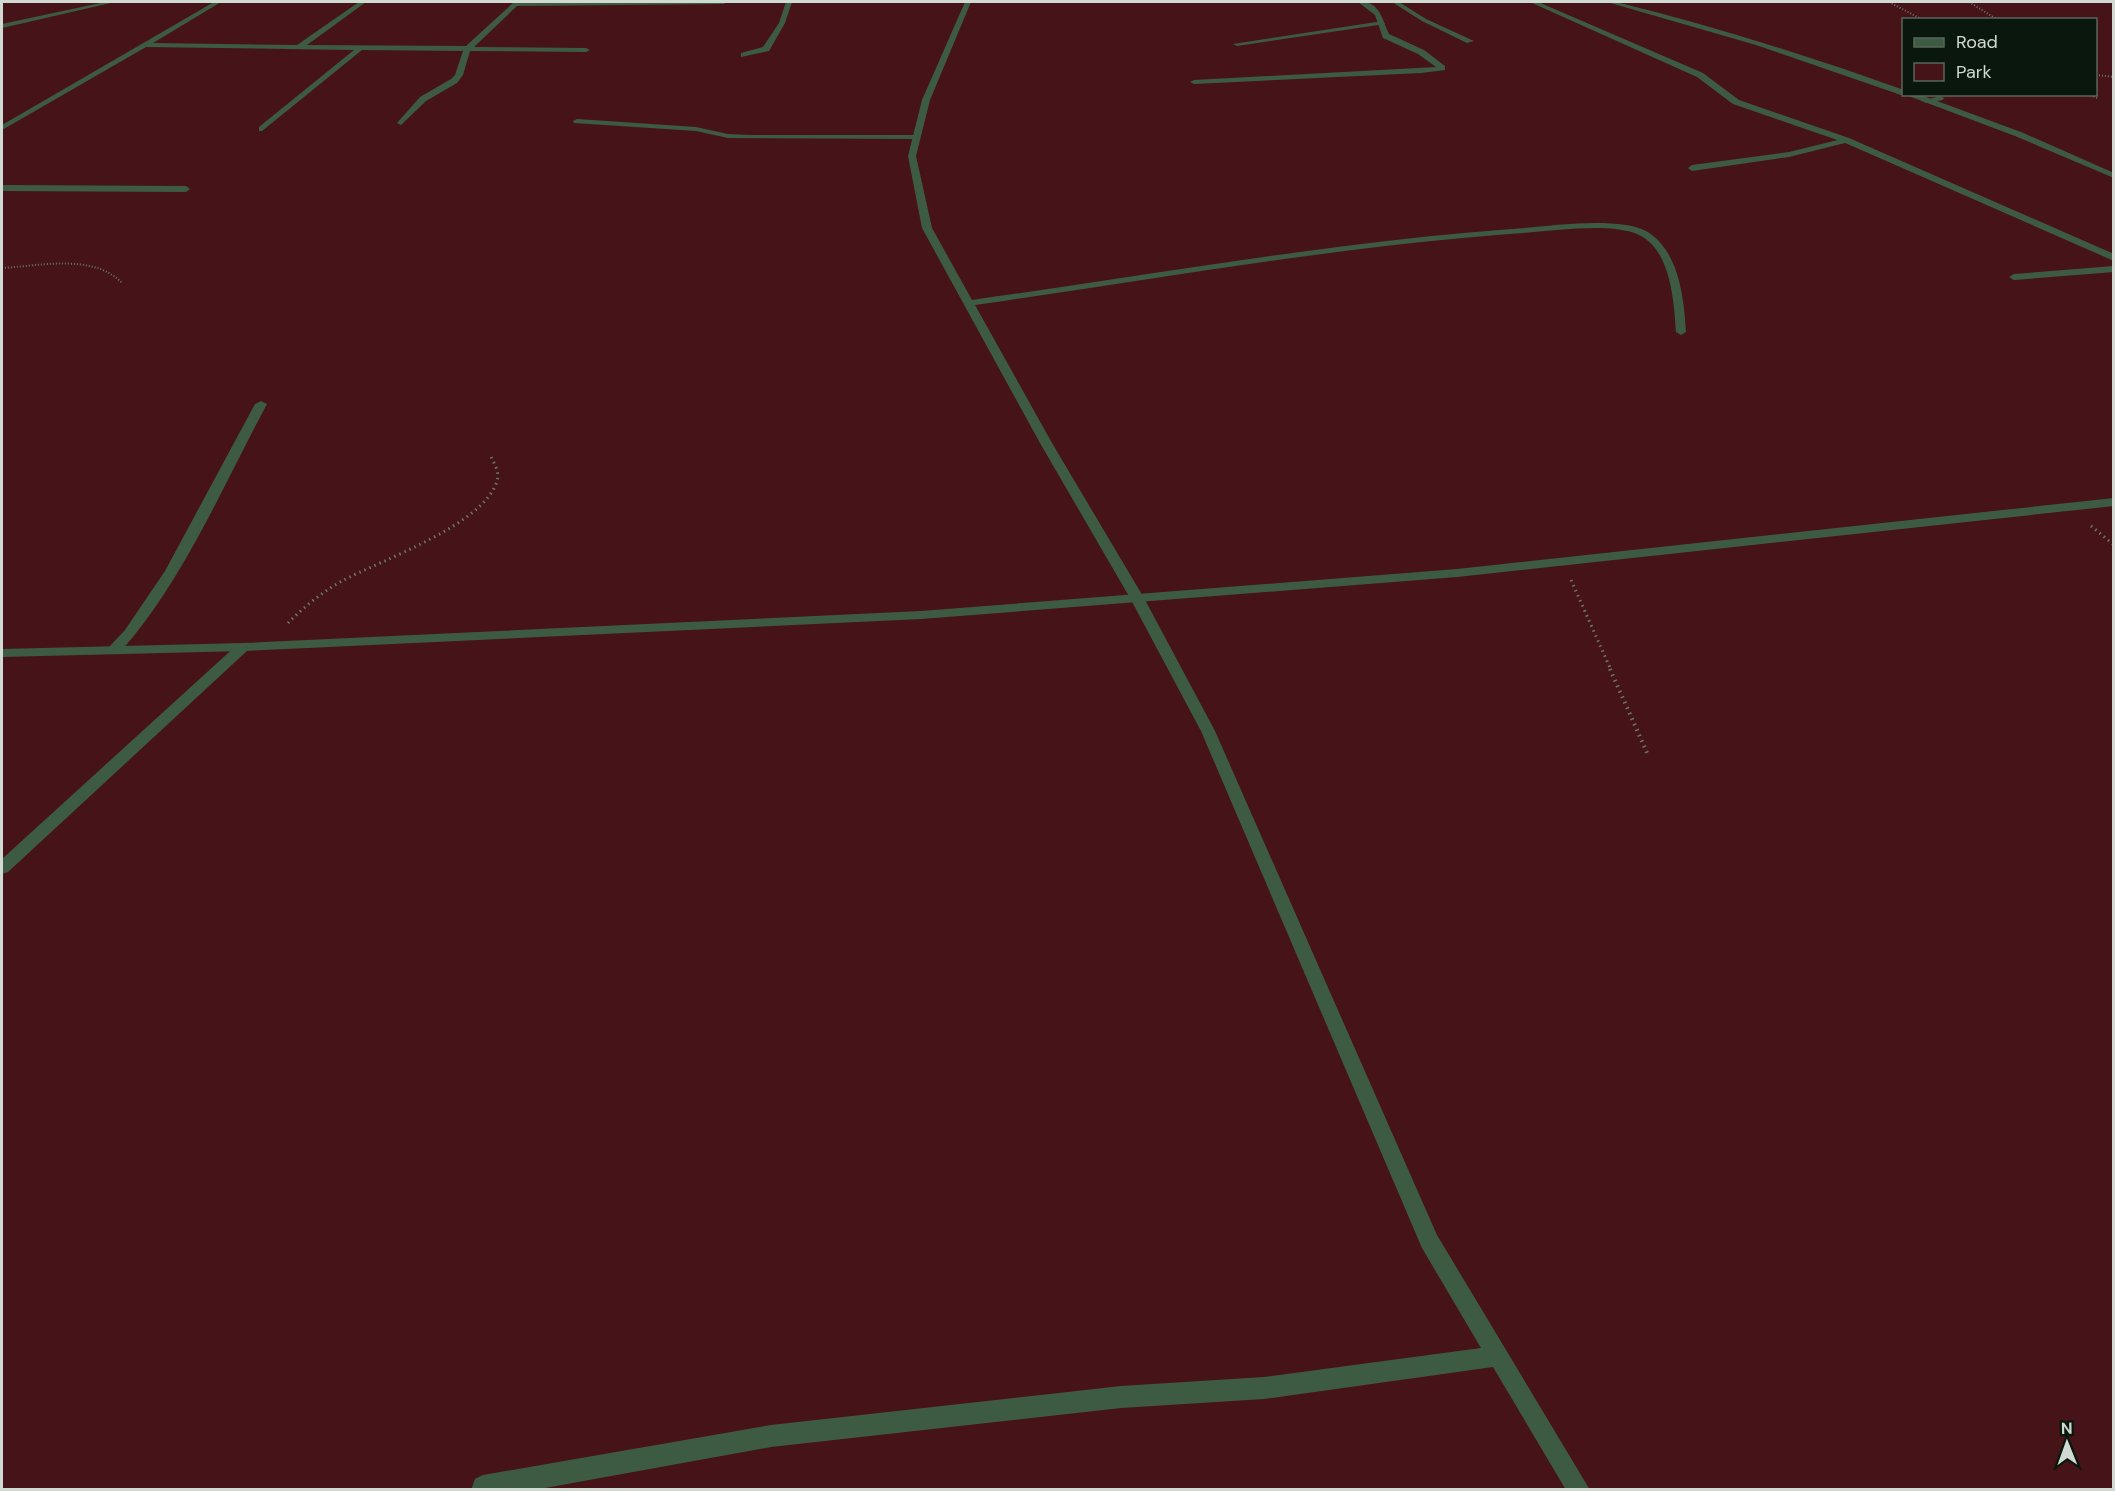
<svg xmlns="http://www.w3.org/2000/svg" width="2115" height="1491" font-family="'DM Sans',sans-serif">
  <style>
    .green { fill: #461418; fill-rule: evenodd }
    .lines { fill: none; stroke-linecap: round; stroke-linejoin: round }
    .path-far2 { stroke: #6a766c; stroke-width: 2; stroke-dasharray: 1 2; stroke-linecap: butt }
    .path-far1 { stroke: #6a766c; stroke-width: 3; stroke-dasharray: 1.5 4; stroke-linecap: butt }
    .path { stroke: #6a766c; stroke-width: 4; stroke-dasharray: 1.5 4.5; stroke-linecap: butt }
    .service { fill: #3d5b43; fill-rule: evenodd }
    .minor { fill: #3d5b43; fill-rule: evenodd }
    .tertiary { fill: #3d5b43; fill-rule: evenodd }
  </style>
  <rect width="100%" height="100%" fill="#122015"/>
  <path class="green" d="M2 2H2113V1489L2 1490ZM1904 20H2096V94H1904Z"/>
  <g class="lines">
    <g class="path-far2">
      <path d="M1889 2 1923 20"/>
      <path d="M1969 2 1998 20"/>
      <path d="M2096 75 2114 77"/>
      <path d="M2088 94 2097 98"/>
      <path d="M2 268C40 266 93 253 122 283"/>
    </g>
    <g class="path-far1">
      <path d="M2091 526 2114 545"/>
      <path d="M1571 580 1611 670"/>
      <path d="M288 623C304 607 322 592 342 581 381 560 484 525 497 481 500 472 494 463 490 455"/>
    </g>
    <path class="path" d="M1610 669 1648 755"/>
    <g class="service">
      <path d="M1392 2H1399L1426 19 1474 41 1467 43 1422 21Z"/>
      <path d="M1383 21 1385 24 1237 46 1233 44Z"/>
      <path d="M1940 96 1944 98 1943 100 1926 103 1922 101Z"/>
      <path d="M577 119 696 127 728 134 749 135H916L920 137 916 139 728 138 696 131 574 123 573 121Z"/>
      <path d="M1846 138 1850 140 1849 142 1789 157 1692 171 1688 168 1692 165 1789 152Z"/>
      <path d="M2 185 186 186 190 189 186 192 2 191Z"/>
      <path d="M2114 266V272L2014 280 2009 277 2014 274Z"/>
      <path d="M261 401 267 404C224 484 180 587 119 653H109L107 650 109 647 125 630 165 571 255 404Z"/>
    </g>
    <g class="minor">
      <path d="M214 2H221L153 43 297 45 359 2H366L307 45 466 46 514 2H727L724 4 517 6 474 47 586 48 590 50 586 52 470 51 463 75 457 83 426 101 401 125 397 123 420 97 451 79 455 75 463 51 362 50 262 131H259V127L354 50 146 47 2 130V125Z"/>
      <path d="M786 2H792L785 23 769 51 741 57V53L763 47 779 23Z"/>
      <path d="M965 2H971L930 100 916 156 932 228 972 300C1156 274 1340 241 1525 228 1556 225 1620 217 1646 231 1679 250 1684 298 1686 332L1681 335 1676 332C1674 302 1671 250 1639 235 1611 222 1554 231 1523 233 1339 246 1157 279 975 305L1052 443 1144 598 1215 731 1437 1235 1590 1490H1566L1493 1367 1264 1399 1121 1408 771 1447 534 1490H471L475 1479 483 1475 771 1425 1121 1386 1264 1377 1481 1348 1422 1248 1201 731 1130 598 1040 443 922 228 908 156 922 100Z"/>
      <path d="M1358 2C1380 0 1382 20 1389 34L1424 50 1445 66V70L1421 73 1194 84 1190 82 1194 80 1436 67 1418 54 1383 38 1375 15Z"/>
      <path d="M1530 2H1538L1703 73 1739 100 1849 138 2114 254V261L1843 142 1733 104 1697 77Z"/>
      <path d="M243 643 250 647 248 650 8 872 2 874V859L238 644Z"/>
    </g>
    <g class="tertiary">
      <path d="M105 2H115L2 28V24Z"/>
      <path d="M1607 2H1616C1714 26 1809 56 1904 90V94H1918L2021 132 2114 173V178L2015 136 1906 95H1901L1756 45Z"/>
      <path d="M2114 498V506L1457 577 921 619 243 651 2 657V649L243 643 921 611 1457 569Z"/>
    </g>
  </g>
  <rect width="2115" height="1491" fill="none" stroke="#d1dad2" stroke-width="6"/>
  <rect x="1902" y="18" width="195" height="78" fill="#09170c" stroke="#59655b" stroke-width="1.5"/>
  <rect x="1914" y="38" width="30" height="9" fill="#3d5b43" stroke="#59655b" stroke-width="1.5"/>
  <text x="1956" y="48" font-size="18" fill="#d1dad2">Road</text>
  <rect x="1914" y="63" width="30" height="18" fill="#461418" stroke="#59655b" stroke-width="1.5"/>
  <text x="1956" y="78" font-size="18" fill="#d1dad2">Park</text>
  <g transform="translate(2067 1443) rotate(359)" stroke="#09170c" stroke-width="4.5" paint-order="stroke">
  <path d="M0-4.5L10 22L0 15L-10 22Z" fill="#d1dad2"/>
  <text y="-9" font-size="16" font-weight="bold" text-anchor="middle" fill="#d1dad2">N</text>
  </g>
</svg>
